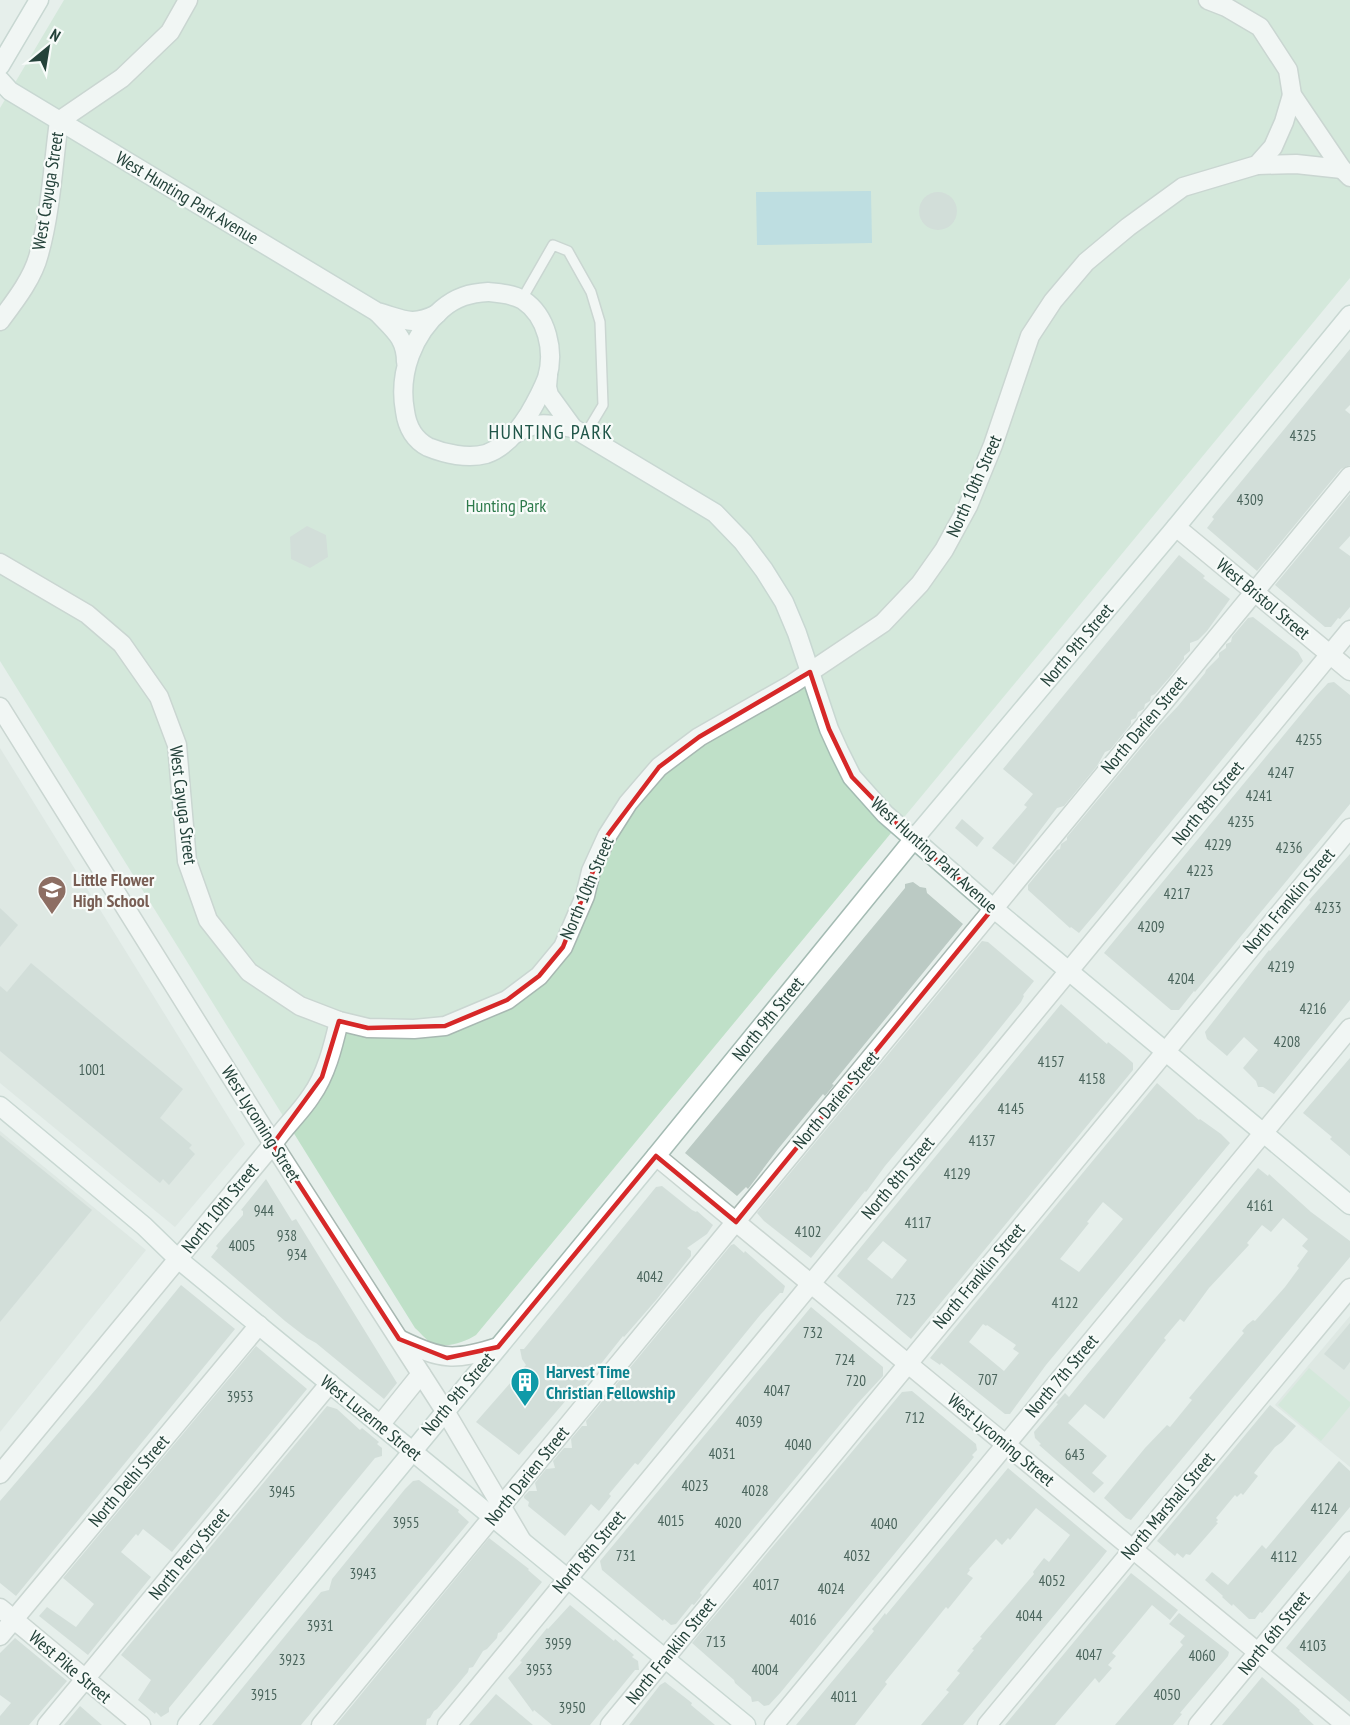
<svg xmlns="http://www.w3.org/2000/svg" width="1350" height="1725" font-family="'PT Sans Narrow',sans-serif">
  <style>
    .built { fill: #d4dfda }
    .green { fill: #bfe0c8 }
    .water { fill: #8ec9d4 }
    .building { fill: #bbcac4; fill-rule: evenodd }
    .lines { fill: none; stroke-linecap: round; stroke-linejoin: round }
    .lane-casing { stroke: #a8b8b2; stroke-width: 12 }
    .street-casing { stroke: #a8b8b2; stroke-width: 21 }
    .secondary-casing { stroke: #a4bbb3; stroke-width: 21 }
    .lane { stroke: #fff; stroke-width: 9 }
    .street { stroke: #fff; stroke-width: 18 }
    .secondary { stroke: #fff; stroke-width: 18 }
    .marked { fill: none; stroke: #d62828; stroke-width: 4.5; stroke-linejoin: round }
    .labels { text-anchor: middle; stroke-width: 4.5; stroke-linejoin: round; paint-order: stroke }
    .number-label { font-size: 15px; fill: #4a645c }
    .street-label { font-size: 18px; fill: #24423a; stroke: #f7fbf9 }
    .park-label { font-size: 18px; fill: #2d7a4b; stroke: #f7fbf9 }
    .education-label { font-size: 18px; font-weight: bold; fill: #785e54; stroke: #f7fbf9; text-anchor: start }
    .culture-label { font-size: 18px; font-weight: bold; fill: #0d838f; stroke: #f7fbf9; text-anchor: start }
    .neighbourhood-label { font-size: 20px; letter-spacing: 1.5px; fill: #1f5548; stroke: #f7fbf9 }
  </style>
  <rect width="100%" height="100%" fill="#e6efeb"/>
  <g class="built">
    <path d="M0 748 245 1144 175 1227 0 1083Z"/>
    <path d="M0 1131 146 1250 0 1432Z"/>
    <path d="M1350 1316V1467L1275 1405Z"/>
  </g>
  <g class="green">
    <path d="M64 0H1350V278L476 1335C463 1343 446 1349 430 1342 425 1339 420 1332 415 1328L0 661V108Z"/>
    <path d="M1309 1368 1350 1402V1406L1321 1441 1278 1405Z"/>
  </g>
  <path class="water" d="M871 191 872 243 757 245 756 192Z"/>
  <g class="building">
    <circle cx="938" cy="211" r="19"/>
    <path d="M1350 349V405L1345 410 1350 414V465L1341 469 1257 571 1207 528 1214 519 1212 517Z"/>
    <path d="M1350 494V536L1339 548 1350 556V607L1340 619 1338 618 1331 627H1325L1275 585Z"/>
    <path d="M307 526 326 535 328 557 310 568 291 559 290 537Z"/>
    <path d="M1179 555 1205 576 1203 578 1230 599 1207 631 1198 640 1190 643V651L1184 656V659L1169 678 1155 694 1151 696 1150 701 1145 704 1144 709 1138 712 1136 718 1131 720V724L1110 750 1105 752 1097 766 1064 806 1057 808 1014 865 992 848 1027 807 1024 805 1033 794 1003 769Z"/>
    <path d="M1253 617 1298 652 1303 661 1101 907 1079 933 1071 927 1070 928 1028 890V885L1057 850 1060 849 1061 844 1067 840V837L1159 726 1178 706 1205 673 1206 670 1219 657V653L1226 648V644L1231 642 1232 637 1248 618Z"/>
    <path d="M1334 682 1350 695V804L1195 992 1194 991 1179 1010H1171L1104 953 1316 696 1328 683Z"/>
    <path d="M962 819 984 838 977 847 955 828Z"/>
    <path d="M1350 854V1000L1274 1094 1263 1087H1258L1256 1081 1243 1068 1258 1050 1244 1037 1227 1056 1207 1039 1205 1032 1269 950 1270 951 1311 902 1309 900Z"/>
    <path d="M913 882 920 887 926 888 927 893 963 924 832 1084 834 1085 825 1096 823 1094 778 1149 748 1189 746 1187 737 1196 685 1153 882 916 905 888V884Z"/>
    <path d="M0 908 18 925 0 947Z"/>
    <path d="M982 941 988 942 1034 981 1023 995 1024 996 1021 1002 984 1048 885 1166 866 1192 865 1191 811 1258 764 1221 757 1213Z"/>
    <path d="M31 963 183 1089 160 1118 192 1145 189 1148 195 1154 169 1185 163 1179 160 1183 0 1051V986L7 992Z"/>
    <path d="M1061 1004 1107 1044 1108 1042 1124 1055 1133 1063V1070L911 1339 837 1276ZM883 1241 907 1260 892 1279 867 1259Z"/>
    <path d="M1350 1058V1156L1330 1139 1332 1137 1303 1113Z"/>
    <path d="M1157 1083 1199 1120 1200 1119 1221 1134 1230 1143 1046 1365 1010 1414H1005L941 1363 940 1365 930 1358ZM1103 1202 1123 1219 1079 1272 1060 1259 1089 1223 1087 1222ZM983 1324 986 1326 987 1325 1016 1345 1013 1349 1019 1353 1004 1371 969 1342Z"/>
    <path d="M0 1135 92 1210 0 1322Z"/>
    <path d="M1258 1168 1268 1176 1269 1174 1311 1212 1350 1241V1257L1131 1520 1126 1518 1104 1498 1145 1448 1167 1425 1170 1427 1183 1411 1192 1400 1189 1398 1244 1333 1242 1331 1247 1325 1253 1320 1255 1321 1285 1287 1299 1268 1297 1266 1308 1251 1302 1246 1308 1239 1283 1218 1271 1232 1262 1225 1247 1243 1249 1245 1209 1288 1184 1322 1180 1319 1164 1338 1166 1340 1161 1346 1104 1419 1085 1404 1068 1423 1107 1456 1092 1473 1104 1483 1094 1493 1039 1445 1041 1444 1035 1438 1034 1432 1058 1404 1056 1403 1065 1393 1069 1397 1091 1370Z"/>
    <path d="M266 1179 292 1221 296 1219 397 1383 384 1399 316 1343 307 1338 285 1321 211 1257 218 1248 216 1246 243 1215V1211L241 1210Z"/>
    <path d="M662 1186 692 1210 696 1212 697 1211 713 1225 707 1234 687 1248 691 1251V1256L657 1299 624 1337 623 1336 574 1398H568L519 1455 476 1422 526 1365 522 1359 520 1349H524L656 1187Z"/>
    <path d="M734 1244 744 1253 745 1251 785 1286 783 1293H780L761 1314 638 1465 635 1463 609 1494 611 1496 599 1511 591 1504 565 1536 528 1506 529 1502 524 1498V1496L529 1491H537L535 1483 546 1469 555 1468 553 1461 564 1448H572L571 1439 582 1426H587L586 1421 731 1245Z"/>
    <path d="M181 1285 235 1329 16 1596 0 1583V1501L97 1388Z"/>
    <path d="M811 1307 883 1367V1376L858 1403 700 1593 702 1595 694 1605 692 1604 676 1624 671 1625 664 1619 663 1621 602 1570 600 1561Z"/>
    <path d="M1350 1323V1362L1344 1370 1324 1354Z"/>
    <path d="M256 1346 307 1389 172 1552 143 1529 138 1536 136 1534 121 1552 151 1577 88 1655 39 1616 47 1607 76 1627 94 1604 63 1578Z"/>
    <path d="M912 1391 976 1444 977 1450 972 1455 974 1457 781 1692 769 1705 764 1706 758 1701 752 1702 751 1697 735 1683 734 1680 692 1643 902 1392Z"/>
    <path d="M1270 1405 1296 1426 1282 1442 1275 1447 1254 1473 1258 1476 1243 1495 1241 1493 1237 1497 1235 1495 1216 1518 1218 1520 1216 1522 1218 1523 1190 1555 1186 1554 1183 1558 1177 1553 1175 1556 1157 1541Z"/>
    <path d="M327 1406 337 1409 360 1430 362 1428 379 1442 377 1444 382 1448V1456L375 1458 169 1708V1712L161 1717 156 1712 155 1714 138 1700 151 1680 121 1655Z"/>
    <path d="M1339 1461 1350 1471V1507L1262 1613 1260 1612 1255 1619H1249L1233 1604 1232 1606 1222 1597 1223 1596 1205 1580 1212 1572 1228 1585 1262 1545 1266 1549Z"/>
    <path d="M1008 1468 1107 1551 1100 1560 963 1725H921L949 1692 946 1690 960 1673 957 1671 974 1650 972 1649 982 1638 980 1637 1034 1574 1033 1572 1044 1558 1049 1562 1070 1535 1036 1508 1010 1540 1008 1538 1002 1545 996 1539 969 1569 970 1570 967 1574 973 1578 948 1609 946 1607 885 1682 887 1684 855 1725H796L874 1631 872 1629 878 1622 885 1613 886 1615Z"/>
    <path d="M419 1480 459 1510 458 1512 469 1522 301 1725H212L321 1592 329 1590 332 1579 405 1489 413 1481Z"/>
    <path d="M489 1538 529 1569 528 1570 542 1582 501 1632 498 1633 497 1638 487 1649 483 1651 473 1667 469 1668 468 1672 437 1709 434 1711 430 1718 427 1719 426 1725H336Z"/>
    <path d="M1350 1570V1702L1286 1648Z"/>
    <path d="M1131 1573 1178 1610 1170 1620 1152 1605 1112 1653 1116 1656 1108 1665 1112 1668 1099 1683 1095 1678 1055 1725H1005Z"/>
    <path d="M570 1605 614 1641 615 1639 634 1655 632 1657 638 1661 639 1670H635L590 1725H552L534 1710 533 1712 508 1678 522 1662 520 1661 547 1628 548 1629Z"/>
    <path d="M1179 1613 1229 1652 1228 1656 1180 1713 1182 1714 1173 1725H1115L1183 1645 1180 1642 1185 1636 1169 1624Z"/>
    <path d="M15 1638 67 1681 29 1725H0V1716L11 1703 0 1695V1653Z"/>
    <path d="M1262 1677 1300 1710 1299 1711 1314 1725H1222Z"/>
    <path d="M665 1682 692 1703 691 1705 715 1725H629L660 1685Z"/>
    <path d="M496 1694 533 1725H469Z"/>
    <path d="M80 1706 102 1725H64Z"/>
  </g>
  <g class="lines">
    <g class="lane-casing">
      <path id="lane" d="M522 299 553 245 568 251 591 292 600 322 603 405 585 435"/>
    </g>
    <g class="street-casing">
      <g id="street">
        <path d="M1208 0 1226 7 1260 27 1288 70 1292 95 1342 169 1350 177"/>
        <path d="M1257 165 1296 164 1342 169"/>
        <path d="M0 321C15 301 33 278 39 254 51 211 53 165 59 121L122 78 170 32 188 0"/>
        <path d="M1176 527 1350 671"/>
        <path d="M0 563 87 614 122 644 159 697 177 745 187 861 208 920 249 972 300 1006 339 1021 368 1028 414 1029 445 1026 507 1000 539 976 563 947 585 896 591 871 607 836 628 803 659 767 699 737 792 684 883 623 920 584 944 550 968 506 993 445 1030 336 1053 301 1086 262 1128 227 1183 187 1257 165 1273 147 1284 122 1292 95"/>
        <path d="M0 707 273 1144 445 1411 522 1541"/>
        <path d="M656 1156 1346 1725"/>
        <path d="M401 1340C442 1360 454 1361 498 1347"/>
        <path d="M380 1425 421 1374"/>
        <path d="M0 1474 273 1144C284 1127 300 1113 311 1096 326 1075 333 1047 339 1021"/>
        <path d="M0 1608 141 1725"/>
        <path d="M0 1636 259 1325"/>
        <path d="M47 1725 330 1383"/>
        <path d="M321 1725 1350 476"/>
        <path d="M447 1725 1350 630"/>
        <path d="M610 1725 1350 828"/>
        <path d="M774 1725 1350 1028"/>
        <path d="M987 1725 1350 1288"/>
        <path d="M1198 1725 1350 1541"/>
      </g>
    </g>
    <g class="secondary-casing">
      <g id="secondary">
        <path d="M0 66 39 0"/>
        <path d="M0 80 10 91 377 312C403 319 411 327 437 314"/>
        <path d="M488 292C499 293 513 294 523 300 547 316 555 351 547 378 542 391 536 402 529 414 519 430 504 448 486 454 468 459 445 454 428 447 413 439 407 426 405 411 398 373 413 334 442 309 456 297 470 293 488 292Z"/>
        <path d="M378 313C394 330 406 338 406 362"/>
        <path d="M548 375 547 387 549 395 573 428 715 513 743 542 764 570 784 602 797 633 829 729 839 751 852 777 885 814 993 908 1350 1205"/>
        <path d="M515 434C537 420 549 424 573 428"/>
        <path d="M0 1106 144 1226 178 1259 746 1725"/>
        <path d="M187 1725 656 1156 913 840 1176 527 1350 315"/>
      </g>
    </g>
    <use href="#lane" class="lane"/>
    <use href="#street" class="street"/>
    <use href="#secondary" class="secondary"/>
  </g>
  <path d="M0 0H1350V1725H0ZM810 672 829 729 852 777 913 840 993 908 736 1222 656 1156 498 1347 447 1358 399 1339 273 1144 322 1077 339 1021 368 1028 445 1026 507 1000 539 976 563 947 607 836 659 767 699 737Z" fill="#e6efeb" fill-opacity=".55" fill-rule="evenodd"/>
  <path class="marked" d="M810 672 829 729 852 777 913 840 993 908 736 1222 656 1156 498 1347 447 1358 399 1339 273 1144 322 1077 339 1021 368 1028 445 1026 507 1000 539 976 563 947 607 836 659 767 699 737Z"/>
  <defs>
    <g id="school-pin" transform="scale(1.5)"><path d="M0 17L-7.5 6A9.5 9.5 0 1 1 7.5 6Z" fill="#8d6e63" stroke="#f7fbf9"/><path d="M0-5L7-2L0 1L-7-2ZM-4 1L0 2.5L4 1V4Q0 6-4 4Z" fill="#fff"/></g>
    <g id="building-pin" transform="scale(1.5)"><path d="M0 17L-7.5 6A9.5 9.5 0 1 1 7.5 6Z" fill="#0f9aa8" stroke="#f7fbf9"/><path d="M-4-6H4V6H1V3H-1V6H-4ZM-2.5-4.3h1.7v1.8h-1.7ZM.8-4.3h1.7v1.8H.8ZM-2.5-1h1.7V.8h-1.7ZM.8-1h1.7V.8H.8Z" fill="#fff"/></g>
  </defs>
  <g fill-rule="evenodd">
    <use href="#school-pin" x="52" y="890"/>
    <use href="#building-pin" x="525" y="1382"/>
  </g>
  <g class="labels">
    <g class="number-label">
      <text x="1303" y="441">4325</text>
      <text x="1250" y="505">4309</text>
      <text x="1309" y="745">4255</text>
      <text x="1281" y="778">4247</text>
      <text x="1259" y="801">4241</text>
      <text x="1241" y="827">4235</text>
      <text x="1218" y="850">4229</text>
      <text x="1289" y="853">4236</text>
      <text x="1200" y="876">4223</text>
      <text x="1177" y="899">4217</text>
      <text x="1328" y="913">4233</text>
      <text x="1151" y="932">4209</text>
      <text x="1281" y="972">4219</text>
      <text x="1181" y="984">4204</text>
      <text x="1313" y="1014">4216</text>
      <text x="1287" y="1047">4208</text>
      <text x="1051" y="1067">4157</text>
      <text x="92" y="1075">1001</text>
      <text x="1092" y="1084">4158</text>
      <text x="1011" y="1114">4145</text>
      <text x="982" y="1146">4137</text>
      <text x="957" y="1179">4129</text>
      <text x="1260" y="1211">4161</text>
      <text x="264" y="1216">944</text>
      <text x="918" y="1228">4117</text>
      <text x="808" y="1237">4102</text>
      <text x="287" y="1241">938</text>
      <text x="242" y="1251">4005</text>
      <text x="297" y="1260">934</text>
      <text x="650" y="1282">4042</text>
      <text x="906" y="1305">723</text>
      <text x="1065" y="1308">4122</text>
      <text x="813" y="1338">732</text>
      <text x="845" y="1365">724</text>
      <text x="988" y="1385">707</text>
      <text x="856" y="1386">720</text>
      <text x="777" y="1396">4047</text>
      <text x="240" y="1402">3953</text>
      <text x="915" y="1423">712</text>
      <text x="749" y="1427">4039</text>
      <text x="798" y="1450">4040</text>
      <text x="722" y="1459">4031</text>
      <text x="1075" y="1460">643</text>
      <text x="695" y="1491">4023</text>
      <text x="755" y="1496">4028</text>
      <text x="282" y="1497">3945</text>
      <text x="1324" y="1514">4124</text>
      <text x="671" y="1526">4015</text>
      <text x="406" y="1528">3955</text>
      <text x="728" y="1528">4020</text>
      <text x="884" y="1529">4040</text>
      <text x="626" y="1561">731</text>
      <text x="857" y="1561">4032</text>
      <text x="1284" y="1562">4112</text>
      <text x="363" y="1579">3943</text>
      <text x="1052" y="1586">4052</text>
      <text x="766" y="1590">4017</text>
      <text x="831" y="1594">4024</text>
      <text x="1029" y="1621">4044</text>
      <text x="803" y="1625">4016</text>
      <text x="320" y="1631">3931</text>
      <text x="716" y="1647">713</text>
      <text x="558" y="1649">3959</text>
      <text x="1313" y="1651">4103</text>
      <text x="1089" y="1660">4047</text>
      <text x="1202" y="1661">4060</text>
      <text x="292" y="1665">3923</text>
      <text x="539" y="1675">3953</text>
      <text x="765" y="1675">4004</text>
      <text x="264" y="1700">3915</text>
      <text x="1167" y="1700">4050</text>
      <text x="844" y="1702">4011</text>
      <text x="572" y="1713">3950</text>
    </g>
    <g class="street-label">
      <text transform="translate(48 191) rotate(-81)" y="6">West Cayuga Street</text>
      <text transform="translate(187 198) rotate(31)" y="6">West Hunting Park Avenue</text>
      <text transform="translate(974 486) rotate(-66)" y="6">North 10th Street</text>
      <text transform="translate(1263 599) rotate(40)" y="6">West Bristol Street</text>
      <text transform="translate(1077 645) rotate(-50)" y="6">North 9th Street</text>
      <text transform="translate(1144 725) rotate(-50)" y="6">North Darien Street</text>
      <text transform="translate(1208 803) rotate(-51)" y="6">North 8th Street</text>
      <text transform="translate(183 805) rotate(83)" y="6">West Cayuga Street</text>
      <text transform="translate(934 855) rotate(42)" y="6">West Hunting Park Avenue</text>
      <text transform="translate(587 888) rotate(-67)" y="6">North 10th Street</text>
      <text transform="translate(1289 901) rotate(-50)" y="6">North Franklin Street</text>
      <text transform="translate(768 1019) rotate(-51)" y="6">North 9th Street</text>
      <text transform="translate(836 1100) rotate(-50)" y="6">North Darien Street</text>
      <text transform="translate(261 1124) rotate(58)" y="6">West Lycoming Street</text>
      <text transform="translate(898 1178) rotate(-50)" y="6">North 8th Street</text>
      <text transform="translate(220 1208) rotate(-51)" y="6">North 10th Street</text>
      <text transform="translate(979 1276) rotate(-50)" y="6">North Franklin Street</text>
      <text transform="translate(1062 1376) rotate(-50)" y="6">North 7th Street</text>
      <text transform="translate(458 1394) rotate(-50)" y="6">North 9th Street</text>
      <text transform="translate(371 1418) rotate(39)" y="6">West Luzerne Street</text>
      <text transform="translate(1001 1440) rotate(40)" y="6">West Lycoming Street</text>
      <text transform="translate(527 1476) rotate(-51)" y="6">North Darien Street</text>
      <text transform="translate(129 1481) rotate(-50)" y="6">North Delhi Street</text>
      <text transform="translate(1168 1506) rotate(-50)" y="6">North Marshall Street</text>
      <text transform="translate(589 1552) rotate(-50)" y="6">North 8th Street</text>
      <text transform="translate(189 1554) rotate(-50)" y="6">North Percy Street</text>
      <text transform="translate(1274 1633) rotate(-51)" y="6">North 6th Street</text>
      <text transform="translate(671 1651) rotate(-51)" y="6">North Franklin Street</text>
      <text transform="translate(70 1667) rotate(40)" y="6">West Pike Street</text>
    </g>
    <g class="park-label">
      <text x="506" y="512">Hunting Park</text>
    </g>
    <g class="education-label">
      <text x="73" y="886">Little Flower<tspan x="73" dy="21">High School</tspan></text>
    </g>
    <g class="culture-label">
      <text x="546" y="1378">Harvest Time<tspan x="546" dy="21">Christian Fellowship</tspan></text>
    </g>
    <g class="neighbourhood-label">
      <text x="551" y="439">HUNTING PARK</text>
    </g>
  </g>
  <g transform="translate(48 48) rotate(30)" stroke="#f7fbf9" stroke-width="4.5" paint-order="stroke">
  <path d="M0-4.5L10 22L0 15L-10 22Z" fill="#24423a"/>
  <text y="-9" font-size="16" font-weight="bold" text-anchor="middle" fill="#24423a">N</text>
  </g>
</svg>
